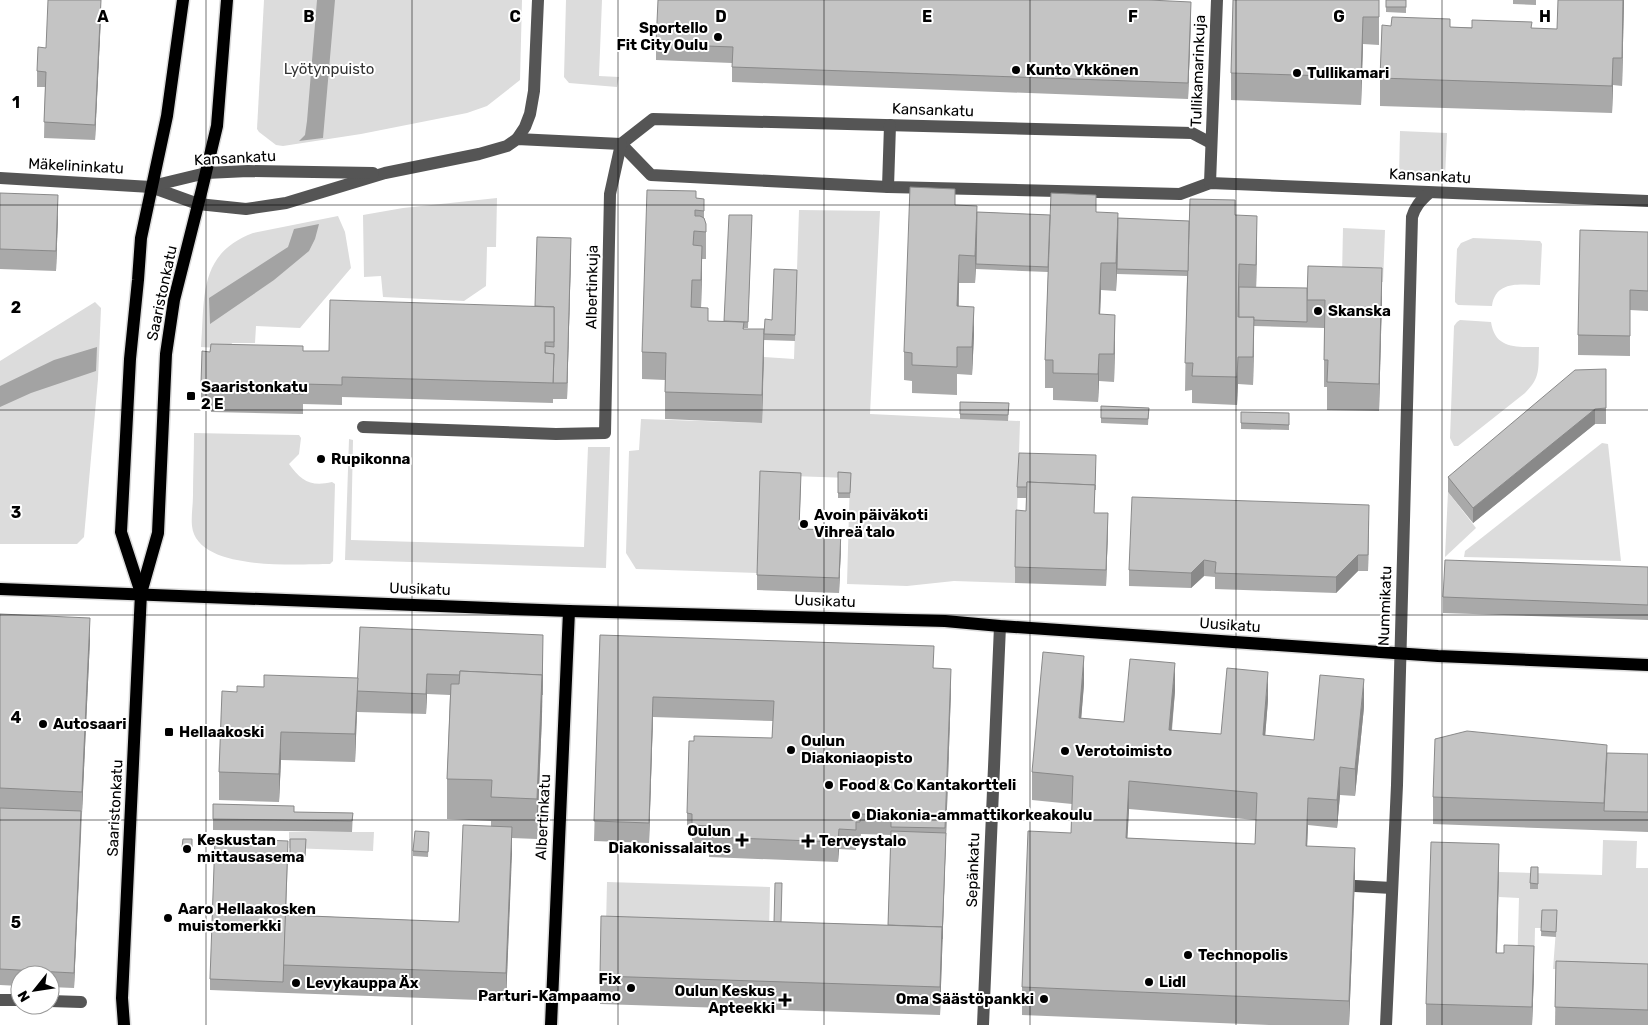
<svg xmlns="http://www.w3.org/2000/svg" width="1648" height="1025" font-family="Rubik,sans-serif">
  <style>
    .green { fill: #dcdcdc }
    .water { fill: #a3a3a3 }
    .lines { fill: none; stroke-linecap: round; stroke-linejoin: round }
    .major-casing { stroke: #dbdbdb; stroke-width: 15 }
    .minor { stroke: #555; stroke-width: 12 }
    .major { stroke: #000; stroke-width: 12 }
    .wall { fill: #a9a9a9; fill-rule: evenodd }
    .shaded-wall { fill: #898989 }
    .building { fill: #c4c4c4; stroke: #898989; fill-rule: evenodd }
    .grid { fill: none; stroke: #000; stroke-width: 1; stroke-opacity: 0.55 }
    .poi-dot { fill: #000; stroke: #fff; stroke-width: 2 }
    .labels { text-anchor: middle; stroke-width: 4; stroke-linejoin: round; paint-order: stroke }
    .poi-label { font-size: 15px; font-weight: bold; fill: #000; stroke: #fff; text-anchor: start }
    .park-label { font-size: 15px; fill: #333; stroke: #fff }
    .street-label { font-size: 15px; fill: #000; stroke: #fff }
    .grid-label { font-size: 16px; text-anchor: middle; font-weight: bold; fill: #000; stroke: #fff; stroke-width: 4; stroke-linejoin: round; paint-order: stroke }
  </style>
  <rect width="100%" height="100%" fill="#fff"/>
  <g class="green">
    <path d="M264 0H522L520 80 487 106 467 113 361 134 283 146 276 145 259 132 257 129Z"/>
    <path d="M566 0H602L599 76 619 77 617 87 569 83 564 77Z"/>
    <path d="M1400 131 1447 133 1445 178 1399 177Z"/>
    <path d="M497 198 496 247H487L486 286 464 301 383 297 381 276 364 277 363 215 403 208Z"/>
    <path d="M799 210 880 211 870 414 1020 421 1015 583 954 581 907 586 847 584 850 478 761 475 758 573 636 569 626 553 629 451 639 450 641 419 762 423 764 357 794 359Z"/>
    <path d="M338 216 345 232 351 268 300 328 256 326 255 343H232L231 346 217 348 201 347C205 297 198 254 253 233Z"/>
    <path d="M1343 228 1385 230 1383 282 1356 281 1342 276Z"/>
    <path d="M1473 238 1540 241 1542 244 1540 285C1520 285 1496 280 1492 306L1458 305 1455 302V296L1457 249 1461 243Z"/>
    <path d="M95 302 101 308 98 379 84 537 77 544H0V361Z"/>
    <path d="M1460 320 1491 322C1495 349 1516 347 1539 347 1538 369 1541 377 1525 393L1458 446H1454L1450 438 1454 326 1457 322Z"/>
    <path d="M194 433 299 435 301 438 299 454 289 464C301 481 311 487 332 482L335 484 333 561 330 564C297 564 197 572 192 526 191 516 193 505 193 495 193 474 194 454 194 433Z"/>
    <path d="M349 439 353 440 351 540 584 547 588 447H610L606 568 345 560Z"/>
    <path d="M1602 443 1608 444 1621 561 1464 557 1465 551Z"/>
    <path d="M1448 492 1476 528 1445 557Z"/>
    <path d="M289 832H374L373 851 289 848Z"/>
    <path d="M1603 840 1637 841 1636 868H1648V972L1553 969 1557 916H1542L1541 928H1535L1534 974 1517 973 1519 898 1499 897V872L1602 875Z"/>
    <path d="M607 882 770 887 769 930 606 926Z"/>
  </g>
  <g class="water">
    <path d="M317 0H335L323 138 299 141 305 135 307 121Z"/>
    <path d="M319 224 315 239 309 251 274 280 210 324 209 298 288 247 294 229Z"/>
    <path d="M97 347 96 371 31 393 0 407V386L54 360Z"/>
  </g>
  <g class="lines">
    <g class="major-casing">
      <g id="major">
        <path d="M0 589 569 611 945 621 1000 626 1438 656 1648 665"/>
        <path d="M141 593 121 532 130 359 138 280 141 238 167 116 183 0"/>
        <path d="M124 1025 122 998 141 593 158 533 166 354 174 300 202 189 217 126 227 0"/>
        <path d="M551 1025 569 611"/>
      </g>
    </g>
    <g class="minor">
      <path d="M517 139 525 127 530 114 534 91 538 0"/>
      <path d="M621 144 651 175 888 187 1180 194 1210 183 1648 201"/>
      <path d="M0 178 151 187 198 204 246 209 286 203 385 173 479 154 507 146 517 139 621 144 653 119 1192 133 1211 143"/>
      <path d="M1210 183 1217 0"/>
      <path d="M152 186 206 173 248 171 373 173"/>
      <path d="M888 187 890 125"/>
      <path d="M363 427 556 434 605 433 610 194 621 144"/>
      <path d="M1355 886 1392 888"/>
      <path d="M0 1000H20"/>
      <path d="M50 1001 81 1002"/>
      <path d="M983 1025 1000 626"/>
      <path d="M1386 1025 1397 785 1412 217C1415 207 1420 201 1429 193"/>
    </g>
    <use href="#major" class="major"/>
  </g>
  <g class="wall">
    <path d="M1379 0V45L1363 44 1361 105 1231 100V73Z"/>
    <path d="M1406 0V13L1386 12V7Z"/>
    <path d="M1513 0H1536V5L1513 4Z"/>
    <path d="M1624 0 1622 86 1613 85 1612 113 1380 106V78L1450 27 1557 29Z"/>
    <path d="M101 16 95 140 44 138 45 87H37V71L46 48Z"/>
    <path d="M1191 17 1188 99 732 82V63L656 60V44Z"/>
    <path d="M0 193 58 216 56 271 0 269Z"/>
    <path d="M696 198 704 199V219L706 224V259H702L701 308 708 321H724L752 215 748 328H744V329H764L772 320 797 270 795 341 764 340 762 423 665 419V380L642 379V352Z"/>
    <path d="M955 205 977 212 1050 215 1096 212 1118 218 1189 221 1235 215 1257 244 1256 287 1382 296 1379 411 1327 410V387H1324V328L1254 326 1253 385 1238 384 1237 405 1192 403V390L1185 391 1187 276 1117 274 1116 291 1101 290 1100 314 1115 342 1114 382 1099 381 1098 402 1053 400V388H1045V360L1048 272 976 269V268L975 283H959V307L974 335 972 375 957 374V395L912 393V381L904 380V352Z"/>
    <path d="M1648 232V311L1630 310V356L1578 355V335Z"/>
    <path d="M571 254 567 399H553V403L342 397V405L303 404V414L211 412V404H201V384L210 352 303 351H329L535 306Z"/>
    <path d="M1606 369V424H1595L1473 523 1448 492V477Z"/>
    <path d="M960 402 1009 403 1008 421 960 419Z"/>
    <path d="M1101 406 1149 408 1148 425 1101 423Z"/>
    <path d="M1241 412 1289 413V430L1241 429Z"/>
    <path d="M1096 466 1094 513 1108 529 1106 586 1015 583V567L1026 511V498H1017V487Z"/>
    <path d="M838 472 851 473 850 498H838Z"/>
    <path d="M801 488 799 529 841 546 839 593 757 590V575Z"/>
    <path d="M1369 521 1368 571H1358L1336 593 1215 589V577L1204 576 1191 588 1129 586V570Z"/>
    <path d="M1648 567V620L1443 613V597Z"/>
    <path d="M0 614 90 639 74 988 50 987V975H20V986L0 985Z"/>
    <path d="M600 635 934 668 951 689 940 1015 600 1004V976L781 922 888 925 891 835 861 834 860 842H856V850L839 849 838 862 709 857V846L692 845V834H687V813L772 738 773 721 653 717 649 843 594 841Z"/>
    <path d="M543 655 542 715 537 839 512 838 506 1001 210 990V979L288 851 286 915 459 922 491 826V821L447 819V779L450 695 427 694 426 714 357 712 355 762 281 760 279 802 219 800V772L237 692 264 687 358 678Z"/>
    <path d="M1084 684 1081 718 1124 722 1175 691 1172 730 1221 734 1268 700 1265 736 1314 740 1364 707 1355 796 1340 795 1337 828 1308 825 1307 846 1355 876 1349 1025H1269L1022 1015V987L1071 833 1072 804 1032 800V772ZM1129 809 1256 820 1255 844 1127 838Z"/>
    <path d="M1648 754V832L1433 824V797Z"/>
    <path d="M213 804 294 812 353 813 352 832 213 830Z"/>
    <path d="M429 837 428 857 413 856V851Z"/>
    <path d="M183 839H192V853L182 852Z"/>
    <path d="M290 839H306L305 862 290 861Z"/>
    <path d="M1538 867V889H1530V883Z"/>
    <path d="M1499 872 1497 953H1504L1534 974 1532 1025H1426V1004Z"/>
    <path d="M1542 910H1557L1556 937 1541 936Z"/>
    <path d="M1556 961 1648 964V1025H1555Z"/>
  </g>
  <g class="shaded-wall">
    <path d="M101 0V16L95 140V125Z"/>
    <path d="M1623 0H1624L1622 86V58Z"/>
    <path d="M1191 2V17L1188 99V83Z"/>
    <path d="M1363 17V44L1361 105V77Z"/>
    <path d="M1613 58V85L1612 113V86Z"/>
    <path d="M58 195V216L56 271V251Z"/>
    <path d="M977 206V233L975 283V256Z"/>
    <path d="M1118 213V241L1116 291V263Z"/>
    <path d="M1257 216V244L1256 292V265Z"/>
    <path d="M571 238V254L567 399V383Z"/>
    <path d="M702 246V273L701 308V280Z"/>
    <path d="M959 255V283L957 334V306Z"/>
    <path d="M1101 263V290L1099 342V314Z"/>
    <path d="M1382 268V296L1379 411V384Z"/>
    <path d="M974 307V335L972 375V347Z"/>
    <path d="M1115 315V342L1114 382V354Z"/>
    <path d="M1254 317V345L1253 385V357Z"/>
    <path d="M764 329V357L762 423V395Z"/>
    <path d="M1099 354V381L1098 402V374Z"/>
    <path d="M1238 357V384L1237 405V377Z"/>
    <path d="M1595 409V424L1473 523V508Z"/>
    <path d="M1369 505V521L1368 571V555Z"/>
    <path d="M1108 513V529L1106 586V570Z"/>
    <path d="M841 530V546L839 593V578Z"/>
    <path d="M1358 555V571L1336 593V577Z"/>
    <path d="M1204 560V576L1191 588V573Z"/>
    <path d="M90 618V639L82 812V792Z"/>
    <path d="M543 635 542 715 537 839V799Z"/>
    <path d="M1084 656V684L1079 746V718Z"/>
    <path d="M1175 663V691L1169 757V730Z"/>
    <path d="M951 669V689L942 955V939Z"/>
    <path d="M1268 672V700L1263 763V735Z"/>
    <path d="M427 674V694L426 714V694Z"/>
    <path d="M358 678 357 712 355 762V734Z"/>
    <path d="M1364 679V707L1355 796V769Z"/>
    <path d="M653 697V717L649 843V823Z"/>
    <path d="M281 732V760L279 802V774Z"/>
    <path d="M1340 767V795L1337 828V800Z"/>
    <path d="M1129 781V809L1126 866V838Z"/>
    <path d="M1308 798V825L1306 874V846Z"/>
    <path d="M81 811V827L74 988V973Z"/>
    <path d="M512 827V854L506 1001V973Z"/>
    <path d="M839 829V849L838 862V842Z"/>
    <path d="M1499 844V872L1496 981V953Z"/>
    <path d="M1355 848V876L1349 1025V1001Z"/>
    <path d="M942 927V955L940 1015V987Z"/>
    <path d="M1534 946V974L1532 1025V1007Z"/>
  </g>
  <g class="building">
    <path d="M48 0H101L95 125 44 122 46 72 37 71 38 47 46 48Z"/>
    <path d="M658 0H1149L1191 2 1188 83 732 67 733 47 656 44Z"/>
    <path d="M1233 0H1379V17H1363L1361 77 1231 73Z"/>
    <rect x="1386" y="0" width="20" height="7"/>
    <path d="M1558 0H1623L1622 58H1613L1612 86 1380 78 1382 25 1391 26 1392 17 1450 19V27L1472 28V20L1532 22 1531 28 1557 29Z"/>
    <path d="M910 187 955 189V205L977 206 975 256 959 255 957 306 974 307 972 347H957V367L912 365V353L904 352Z"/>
    <path d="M647 190 696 191V198L704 199V211L695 210V216H700L704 218 706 224V232L694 231 693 245 702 246 701 280H692L691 307 708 308V321L744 322 743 329H764L762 395 665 392 666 353 642 352Z"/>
    <path d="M0 193 58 195 56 251 0 249Z"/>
    <path d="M1051 193 1096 195V212L1118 213 1116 263H1101L1099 314 1115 315 1114 354H1099L1098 374 1053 373V360H1045Z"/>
    <path d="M1190 199 1235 200V215L1257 216 1256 265 1239 264 1238 317H1254L1253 357H1238L1237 377 1192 376 1193 363H1185Z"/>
    <path d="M977 212 1050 215 1048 267 976 264Z"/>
    <path d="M729 215H752L748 322 724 321Z"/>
    <path d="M1118 218 1189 221 1188 271 1117 269Z"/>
    <path d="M1580 230 1648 232V291L1630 290V336L1578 335Z"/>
    <path d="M537 237 571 238 567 383H553L554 354 545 353V346L554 347V307L535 306Z"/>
    <path d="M1308 266 1382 268 1379 384 1327 382 1328 360H1324L1325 300H1307Z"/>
    <path d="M774 269 797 270 795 335 764 334 765 319 772 320Z"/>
    <path d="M1239 287 1307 288V322L1254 320V317H1239Z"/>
    <path d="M330 300 554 307V342H545V353L554 354 553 383 342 377V385L303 384V394L211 391V384H201L202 351 210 352 211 344 303 346V351H329Z"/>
    <path d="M1606 369V408L1595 409 1473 508 1448 477 1575 370Z"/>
    <path d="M960 402 1009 403 1008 415 960 414Z"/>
    <path d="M1101 406 1149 408 1148 419 1101 418Z"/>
    <path d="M1241 412 1289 413V425L1241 423Z"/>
    <path d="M1019 453 1096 455 1095 490V485L1027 482V487H1017Z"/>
    <path d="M760 471 801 473 799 529 841 530 839 578 757 575Z"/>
    <path d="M838 472 851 473 850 493H838Z"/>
    <path d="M1027 482 1095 485 1094 513H1108L1106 570 1015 567 1016 510 1026 511Z"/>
    <path d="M1132 497 1369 505 1368 555H1358L1336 577 1215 573 1216 562 1204 560 1191 573 1129 570Z"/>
    <path d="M1445 560 1648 567V605L1443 597Z"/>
    <path d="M0 614 90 618 82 792 0 788Z"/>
    <path d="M360 627 543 635 542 695V675L460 671V675L427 674 426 694 357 691Z"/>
    <path d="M600 635 934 646 933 668 951 669 945 828 891 827V815L861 814 860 822H856V830L839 829 838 842 709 837V826L692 825V814L687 813 689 741H694V736L772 738 774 701 653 697 649 823 594 821Z"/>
    <path d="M1043 652 1084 656 1079 718 1124 722 1130 659 1175 663 1169 730 1221 734 1227 668 1268 672 1263 735 1314 740 1320 675 1364 679 1355 769 1340 767 1337 800 1308 798 1306 846 1355 848 1349 1001 1022 987 1028 831 1071 833 1073 776 1032 772ZM1129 781 1257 793 1255 844 1126 838Z"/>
    <path d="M460 671 542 675 537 799 491 797 492 780 447 779 451 684H459Z"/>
    <path d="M264 675 358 678 355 734 281 732 279 774 219 772 222 691 237 692V686L264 687Z"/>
    <path d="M1467 731 1607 745 1604 803 1433 797 1435 739Z"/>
    <path d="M1607 753 1648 754V812L1604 811Z"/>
    <path d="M213 804 294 806V812L353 813 352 821 213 819Z"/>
    <path d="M0 808 81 811 74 973 0 969Z"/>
    <path d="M463 825 512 827 506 973 283 965 285 915 459 922Z"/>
    <path d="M415 831 429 832 428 852 413 851Z"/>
    <path d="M891 831 946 833 942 939V927L888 925Z"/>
    <path d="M215 838 288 841 283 982 210 979Z"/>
    <path d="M183 839H192V847H182Z"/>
    <path d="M290 839H306L305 856H290Z"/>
    <path d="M1431 842 1499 844 1496 953H1504V945L1534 946 1532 1007 1426 1004Z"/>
    <path d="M1531 867H1538V884L1530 883Z"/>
    <path d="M775 883H782L781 922H774Z"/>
    <path d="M1542 910H1557L1556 932 1541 931Z"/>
    <path d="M601 916 942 927 940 987 600 976Z"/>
    <path d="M1556 961 1648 964V1010L1555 1007Z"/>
  </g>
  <path class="grid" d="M206 0V1025M412 0V1025M618 0V1025M824 0V1025M1030 0V1025M1236 0V1025M1442 0V1025M0 205H1648M0 410H1648M0 615H1648M0 820H1648"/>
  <g class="poi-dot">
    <circle cx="718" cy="37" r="5"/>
    <circle cx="1016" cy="70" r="5"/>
    <circle cx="1297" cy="73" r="5"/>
    <circle cx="1318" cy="311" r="5"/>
    <rect x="186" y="391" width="10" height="10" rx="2.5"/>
    <circle cx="321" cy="459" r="5"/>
    <circle cx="804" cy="524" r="5"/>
    <circle cx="43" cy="724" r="5"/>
    <rect x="164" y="727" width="10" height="10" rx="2.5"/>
    <circle cx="791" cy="750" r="5"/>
    <circle cx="1065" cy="751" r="5"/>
    <circle cx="829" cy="785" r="5"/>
    <circle cx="856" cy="815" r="5"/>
    <path d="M739.5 832.5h5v5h5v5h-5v5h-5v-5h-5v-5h5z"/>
    <path d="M805.5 833.5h5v5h5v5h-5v5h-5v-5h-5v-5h5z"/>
    <circle cx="187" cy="849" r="5"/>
    <circle cx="168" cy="918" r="5"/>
    <circle cx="1188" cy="955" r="5"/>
    <circle cx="1149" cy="982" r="5"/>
    <circle cx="296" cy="983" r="5"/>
    <circle cx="631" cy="988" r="5"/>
    <circle cx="1044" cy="999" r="5"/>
    <path d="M782.5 992.5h5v5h5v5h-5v5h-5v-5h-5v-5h5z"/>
  </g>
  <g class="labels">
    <g class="poi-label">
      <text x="708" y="33" text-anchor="end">Sportello<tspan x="708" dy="17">Fit City Oulu</tspan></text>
      <text x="1026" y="75">Kunto Ykkönen</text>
      <text x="1307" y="78">Tullikamari</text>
      <text x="1328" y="316">Skanska</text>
      <text x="201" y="392">Saaristonkatu<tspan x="201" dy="17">2 E</tspan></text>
      <text x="331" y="464">Rupikonna</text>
      <text x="814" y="520">Avoin päiväkoti<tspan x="814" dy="17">Vihreä talo</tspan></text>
      <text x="53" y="729">Autosaari</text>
      <text x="179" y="737">Hellaakoski</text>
      <text x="801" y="746">Oulun<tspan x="801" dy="17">Diakoniaopisto</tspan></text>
      <text x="1075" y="756">Verotoimisto</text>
      <text x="839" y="790">Food &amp; Co Kantakortteli</text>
      <text x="866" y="820">Diakonia-ammattikorkeakoulu</text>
      <text x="731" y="836" text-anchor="end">Oulun<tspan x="731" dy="17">Diakonissalaitos</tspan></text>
      <text x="197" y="845">Keskustan<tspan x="197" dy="17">mittausasema</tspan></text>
      <text x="819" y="846">Terveystalo</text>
      <text x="178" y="914">Aaro Hellaakosken<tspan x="178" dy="17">muistomerkki</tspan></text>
      <text x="1198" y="960">Technopolis</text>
      <text x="621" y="984" text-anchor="end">Fix<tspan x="621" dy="17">Parturi-Kampaamo</tspan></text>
      <text x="1159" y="987">Lidl</text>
      <text x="306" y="988">Levykauppa Äx</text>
      <text x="775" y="996" text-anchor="end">Oulun Keskus<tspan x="775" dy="17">Apteekki</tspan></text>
      <text x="1034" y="1004" text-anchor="end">Oma Säästöpankki</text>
    </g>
    <g class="park-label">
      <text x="329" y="74">Lyötynpuisto</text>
    </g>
    <g class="street-label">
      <text transform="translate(1198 71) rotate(-88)" y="5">Tullikamarinkuja</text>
      <text transform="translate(933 110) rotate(2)" y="5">Kansankatu</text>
      <text transform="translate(235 158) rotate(-3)" y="5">Kansankatu</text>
      <text transform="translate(76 166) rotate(3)" y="5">Mäkelininkatu</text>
      <text transform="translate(1430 176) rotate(3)" y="5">Kansankatu</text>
      <text transform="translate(592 287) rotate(-89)" y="5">Albertinkuja</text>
      <text transform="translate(162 293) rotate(-78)" y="5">Saaristonkatu</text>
      <text transform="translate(420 589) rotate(2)" y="5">Uusikatu</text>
      <text transform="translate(825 601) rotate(2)" y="5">Uusikatu</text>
      <text transform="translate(1385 606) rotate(-88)" y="5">Nummikatu</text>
      <text transform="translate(1230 625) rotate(4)" y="5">Uusikatu</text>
      <text transform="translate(115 808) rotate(-87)" y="5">Saaristonkatu</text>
      <text transform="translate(543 817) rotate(-87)" y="5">Albertinkatu</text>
      <text transform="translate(973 870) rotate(-88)" y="5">Sepänkatu</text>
    </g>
  </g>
  <g class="grid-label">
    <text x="103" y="22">A</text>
    <text x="309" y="22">B</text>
    <text x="515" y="22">C</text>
    <text x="721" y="22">D</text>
    <text x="927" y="22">E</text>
    <text x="1133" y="22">F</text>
    <text x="1339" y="22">G</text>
    <text x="1545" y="22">H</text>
    <text x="16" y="108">1</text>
    <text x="16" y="313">2</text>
    <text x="16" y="518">3</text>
    <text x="16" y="723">4</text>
    <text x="16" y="928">5</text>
  </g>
  <g transform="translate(35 990) rotate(240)"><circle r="24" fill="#ffffff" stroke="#999999"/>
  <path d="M0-4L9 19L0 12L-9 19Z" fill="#000000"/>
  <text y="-8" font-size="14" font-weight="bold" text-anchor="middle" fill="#000000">N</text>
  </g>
</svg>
